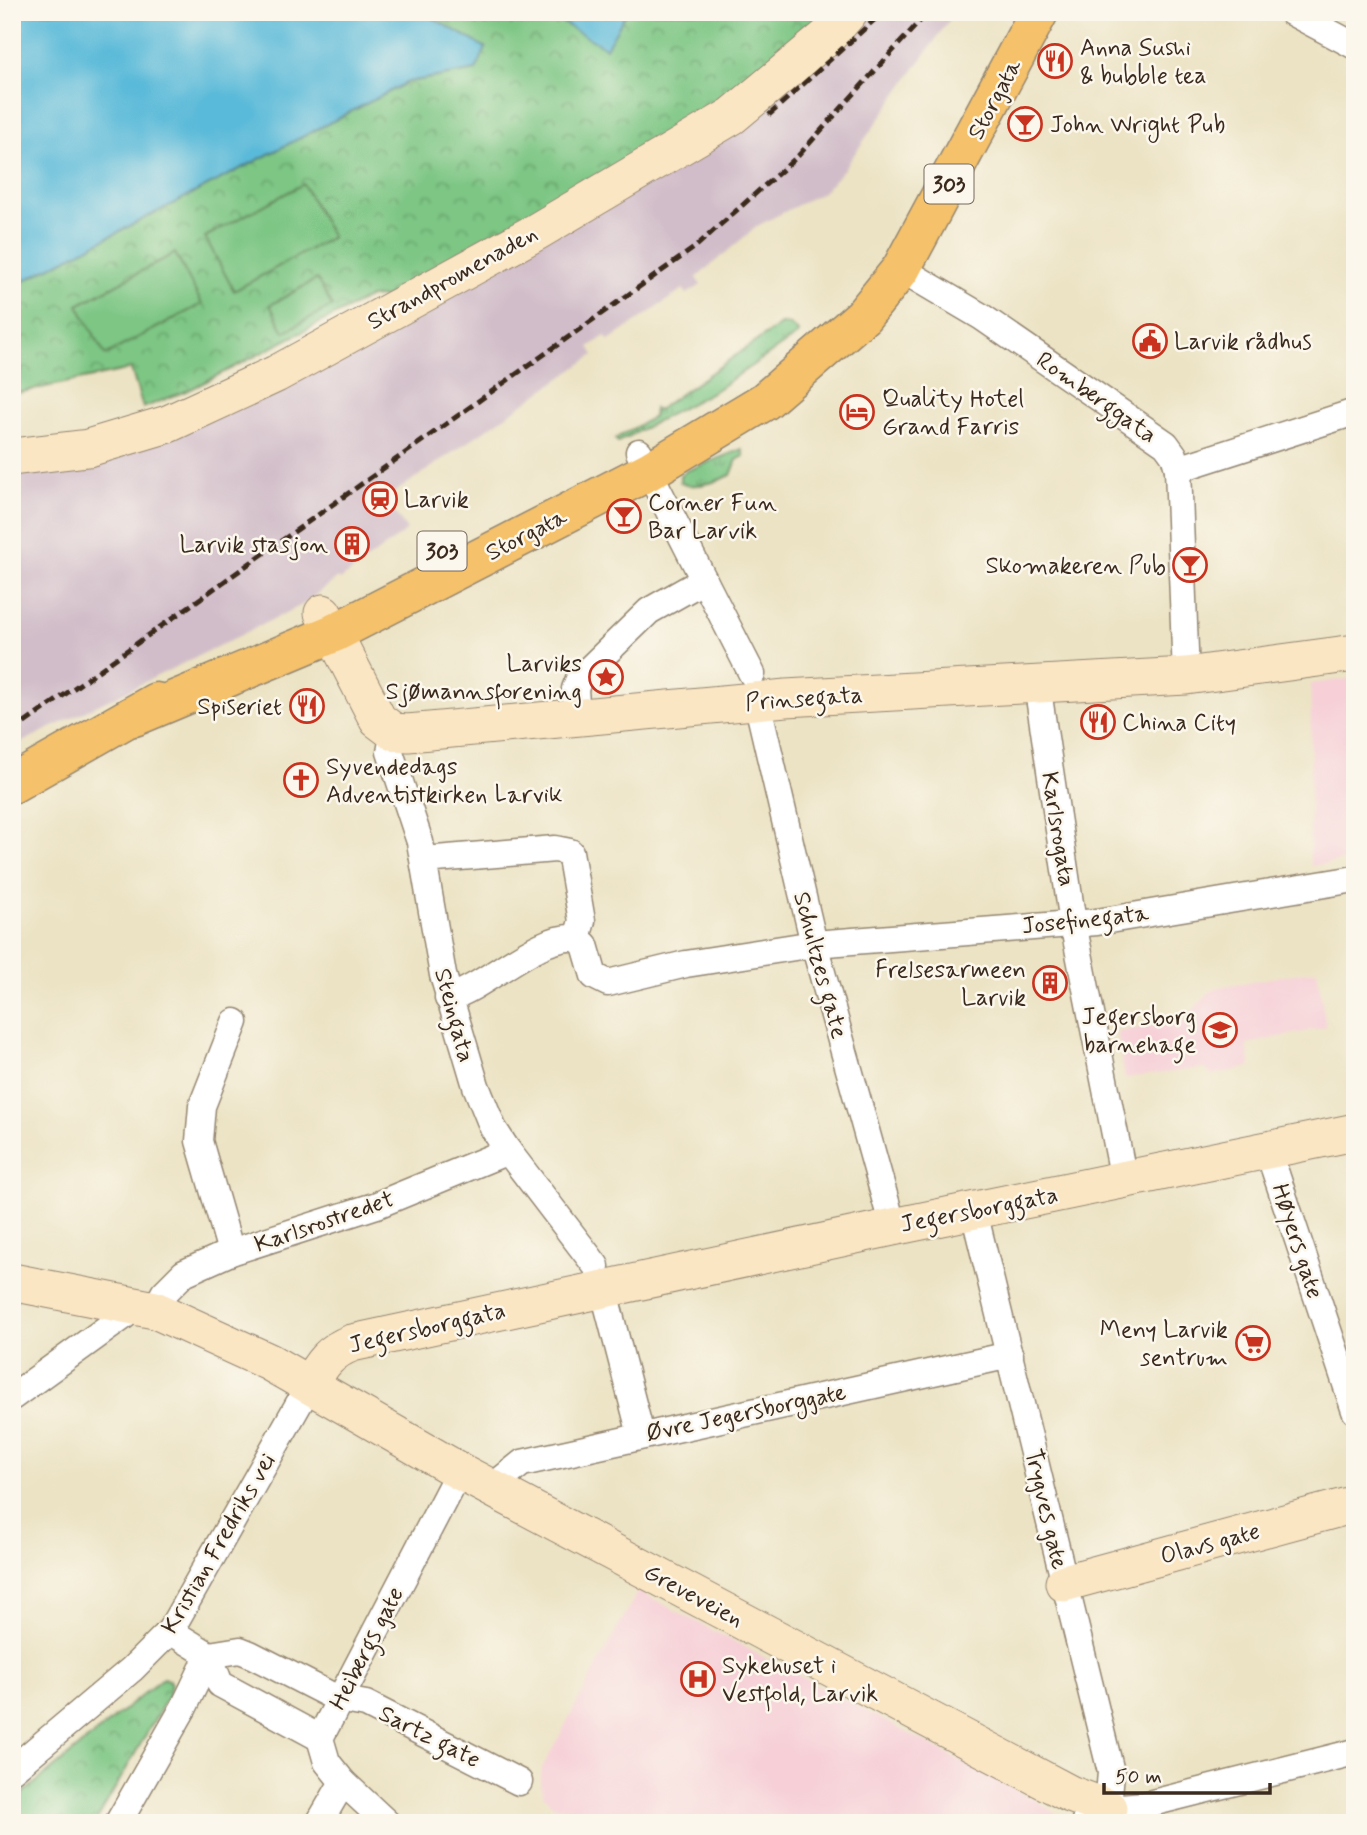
<svg xmlns="http://www.w3.org/2000/svg" width="1367" height="1835" font-family="Mynerve,sans-serif">
  <style>
    .built { fill: #f6cfd7 }
    .railway { fill: #d1bdc9 }
    .grass { fill: url(#grass-tufts); stroke: #5c7851; stroke-width: 2 }
    .park { fill: url(#park-crowns); stroke: #5c7851; stroke-width: 2 }
    .pitch { fill: #7dc684; stroke: #5c7851; stroke-width: 2 }
    .water { fill: #5abad9; stroke: #4a727c; stroke-width: 2 }
    .lines { fill: none; stroke-linecap: round; stroke-linejoin: round }
    .street-casing { stroke: #948671; stroke-width: 29 }
    .secondary-casing { stroke: #948671; stroke-width: 39 }
    .primary-casing { stroke: #948671; stroke-width: 41 }
    .street { stroke: #fff; stroke-width: 26 }
    .secondary { stroke: #fbe6c4; stroke-width: 37 }
    .primary { stroke: #f5c16b; stroke-width: 38 }
    .rail { stroke: #3b2a1e; stroke-width: 5; stroke-dasharray: 10 5; stroke-linecap: butt }
    .labels { text-anchor: middle; stroke-width: 5; stroke-linejoin: round; paint-order: stroke }
    .shield { fill: #fbf7ec; stroke: #75685c; stroke-width: 2 }
    .shield-label { font-size: 23px; font-weight: bold; fill: #3b2a1e }
    .poi-label { font-size: 24px; fill: #3b2a1e; stroke: #fbf7ec; text-anchor: start }
    .street-label { font-size: 24px; fill: #3b2a1e; stroke: #fbf7ec }
  </style>
  <defs>
    <pattern id="grass-tufts" width="24" height="20" patternUnits="userSpaceOnUse" patternTransform="scale(1.75)"><rect width="24" height="20" fill="#7dc684"/><path d="M3 7l-1-3M5 7V3M7 7l1-3M15 17l-1-3M17 17v-4M19 17l1-3" fill="none" stroke="#68a16b"/></pattern>
    <pattern id="park-crowns" width="20" height="18" patternUnits="userSpaceOnUse" patternTransform="scale(1.75)"><rect width="20" height="18" fill="#7dc684"/><path d="M2 6a3 3 0 1 1 6 0M12 15a3 3 0 1 1 6 0" fill="none" stroke="#68a16b"/></pattern>
  </defs>
  <rect width="100%" height="100%" fill="#fbf7ec"/>
  <filter id="ink" filterUnits="userSpaceOnUse"><feTurbulence type="fractalNoise" baseFrequency=".0143" numOctaves="2"/><feDisplacementMap in="SourceGraphic" scale="14" xChannelSelector="R" yChannelSelector="G"/><feConvolveMatrix kernelMatrix="1 2 1 2 8 2 1 2 1" color-interpolation-filters="sRGB"/></filter>
  <filter id="wash" filterUnits="userSpaceOnUse"><feTurbulence type="fractalNoise" baseFrequency=".00686" numOctaves="4" result="noise"/><feDisplacementMap in="SourceGraphic" scale="28" xChannelSelector="R" yChannelSelector="G"/><feGaussianBlur stdDeviation="1.57" result="paint"/><feColorMatrix in="noise" values="0 0 0 0 0 0 0 0 0 0 0 0 0 0 0 0 0 1.4 0 .05"/><feComposite in="paint" operator="in"/></filter>
  <g filter="url(#wash)">
    <rect width="100%" height="100%" fill="#ece3c4"/>
    <g class="built">
      <path d="M1355 678V859L1310 866 1311 684Z"/>
      <path d="M1317 970 1326 1027 1247 1044 1251 1067 1212 1075 1203 1068 1125 1078 1117 1032 1185 1020 1208 993 1220 987Z"/>
      <path d="M638 1591 1037 1801 1056 1814 1057 1823H615L591 1810 574 1813 551 1804 544 1796 540 1781 542 1768Z"/>
    </g>
    <path class="railway" d="M870 12H955L843 170 823 192 757 226 696 278 701 285 698 287 687 294 683 289 609 341 605 336 589 347 594 355 385 499 407 530 340 580 338 578 304 604 12 747V471L120 454 782 91Z"/>
    <g class="grass">
      <path d="M781 324 790 325 798 332 797 335 716 390 618 442 615 439 653 417 654 409 656 411Z"/>
      <path d="M742 449 744 456 737 460 731 475C718 481 694 490 680 482V476L686 471Z"/>
    </g>
    <g class="park">
      <path d="M422 12H544L606 47 627 12H824L770 68 584 189 388 297H370L191 389 143 408 131 369 12 394V287L408 82 476 70 485 48Z"/>
      <path d="M163 1678 169 1680 171 1685 167 1698 95 1823H12V1802Z"/>
    </g>
    <g class="pitch">
      <path d="M303 184 332 237 234 291 205 237Z"/>
      <path d="M175 253 202 304 105 355 78 305Z"/>
      <path d="M317 279 332 306 284 332 270 305Z"/>
    </g>
    <g class="water">
      <path d="M12 12H422L486 48 476 70 408 82 12 287Z"/>
      <path d="M544 12H627L606 48Z"/>
    </g>
  </g>
  <g filter="url(#ink)">
    <g class="lines">
      <g class="street-casing">
        <g id="street">
          <path d="M1291 12 1355 46"/>
          <path d="M901 269 982 317 1166 444 1174 455 1178 469 1186 676"/>
          <path d="M1178 469 1355 412"/>
          <path d="M704 580 752 674"/>
          <path d="M1037 684 1073 923 1124 1180"/>
          <path d="M757 701 814 944 893 1227"/>
          <path d="M577 717 575 689 579 679 649 611 704 580 639 452"/>
          <path d="M394 732 390 752 420 842 443 975 476 1086 493 1128 508 1151 596 1266"/>
          <path d="M424 860 555 849 570 852 582 921 577 938"/>
          <path d="M448 998C488 986 537 934 577 938L585 945 594 976 608 983 686 964 814 944 1097 922 1355 879"/>
          <path d="M1268 1150 1355 1411"/>
          <path d="M974 1212 1111 1772 1108 1808 1119 1823"/>
          <path d="M231 1252 199 1141 202 1106 235 1022"/>
          <path d="M603 1288 641 1435"/>
          <path d="M155 1310 164 1293 184 1273 231 1252 377 1205 508 1151"/>
          <path d="M12 1397 124 1316 135 1304"/>
          <path d="M491 1488 522 1463 1010 1355"/>
          <path d="M170 1631 209 1655 240 1650 250 1654 338 1699 366 1704 519 1782"/>
          <path d="M209 1655 220 1684 320 1738"/>
          <path d="M12 1770 132 1669 170 1631 310 1384"/>
          <path d="M343 1782 387 1823"/>
          <path d="M118 1823 184 1707 209 1655"/>
          <path d="M319 1823 343 1782 327 1762 320 1738 459 1471"/>
          <path d="M1084 1823 1108 1808 1144 1805 1355 1752"/>
        </g>
      </g>
      <g class="secondary-casing">
        <g id="secondary">
          <path d="M12 457 88 448 168 424 276 374 536 232 732 116 828 36 849 12"/>
          <path d="M323 613 378 720 394 732 408 733 786 698 1186 676 1355 653"/>
          <path d="M12 1282 155 1310 269 1362 459 1471 1070 1794 1108 1808"/>
          <path d="M310 1384C321 1364 330 1351 352 1343L893 1227 1355 1132"/>
          <path d="M1064 1583 1355 1504"/>
        </g>
      </g>
      <g class="primary-casing">
        <g id="primary">
          <path d="M134 717 334 633 649 471 765 401 863 316 901 269 1039 12"/>
          <path d="M12 784 156 702"/>
        </g>
      </g>
      <use href="#street" class="street"/>
      <use href="#secondary" class="secondary"/>
      <use href="#primary" class="primary"/>
      <g class="rail">
        <path d="M769 115 883 12"/>
        <path d="M12 732 694 248 798 156 928 12"/>
      </g>
    </g>
  </g>
  <defs>
    <g id="restaurant-ring" transform="scale(1.75)"><circle r="9.5" fill="#fbf7ec" stroke="#c8321e" stroke-width="1.5"/><path d="M-5-6h1v4h1v-4h1v4h1v-4h1v5L-1.5 .5V6h-2V.5L-5-1ZM5-6V6H3V1.5H1.5Q1.5-4 5-6Z" fill="#c8321e"/></g>
    <g id="bar-ring" transform="scale(1.75)"><circle r="9.5" fill="#fbf7ec" stroke="#c8321e" stroke-width="1.5"/><path d="M-6-5H6L.8 .8V4.5H3.5V6h-7V4.5H-.8V.8Z" fill="#c8321e"/></g>
    <g id="civic-ring" transform="scale(1.75)"><circle r="9.5" fill="#fbf7ec" stroke="#c8321e" stroke-width="1.5"/><path d="M-.6-6.5H3V-4.5H.6V-3L4-1V1h2V6H-6V1h2V-1L-.6-3ZM-1.2 2.5V6h2.4V2.5Z" fill="#c8321e"/></g>
    <g id="hotel-ring" transform="scale(1.75)"><circle r="9.5" fill="#fbf7ec" stroke="#c8321e" stroke-width="1.5"/><path d="M-6-4.5h1.5V1H6V5H4.5V3h-9V5H-6ZM-4 0a1.8 1.8 0 1 1 3.6 0ZM.5 0V-2.5h3Q6-2.5 6 0Z" fill="#c8321e"/></g>
    <g id="station-ring" transform="scale(1.75)"><circle r="9.5" fill="#fbf7ec" stroke="#c8321e" stroke-width="1.5"/><path d="M-3-6H3Q5-6 5-4V2Q5 4 3 4L4.5 6H3L1.5 4h-3L-3 6H-4.5L-3 4Q-5 4-5 2V-4Q-5-6-3-6ZM-3.5-4v3h7v-3ZM-3.5 1v1.5H-2V1ZM2 1v1.5H3.5V1Z" fill="#c8321e"/></g>
    <g id="building-ring" transform="scale(1.75)"><circle r="9.5" fill="#fbf7ec" stroke="#c8321e" stroke-width="1.5"/><path d="M-4-6H4V6H1V3H-1V6H-4ZM-2.5-4.3h1.7v1.8h-1.7ZM.8-4.3h1.7v1.8H.8ZM-2.5-1h1.7V.8h-1.7ZM.8-1h1.7V.8H.8Z" fill="#c8321e"/></g>
    <g id="sight-ring" transform="scale(1.75)"><circle r="9.5" fill="#fbf7ec" stroke="#c8321e" stroke-width="1.5"/><path d="M0-6L1.8-2.2L6-1.7L2.9 1.2L3.7 5.4L0 3.3L-3.7 5.4L-2.9 1.2L-6-1.7L-1.8-2.2Z" fill="#c8321e"/></g>
    <g id="church-ring" transform="scale(1.75)"><circle r="9.5" fill="#fbf7ec" stroke="#c8321e" stroke-width="1.5"/><path d="M-1.2-6h2.4v3.5h3.3v2.4h-3.3V6h-2.4V-.1h-3.3v-2.4h3.3Z" fill="#c8321e"/></g>
    <g id="school-ring" transform="scale(1.75)"><circle r="9.5" fill="#fbf7ec" stroke="#c8321e" stroke-width="1.5"/><path d="M0-5L7-2L0 1L-7-2ZM-4 1L0 2.5L4 1V4Q0 6-4 4Z" fill="#c8321e"/></g>
    <g id="supermarket-ring" transform="scale(1.75)"><circle r="9.5" fill="#fbf7ec" stroke="#c8321e" stroke-width="1.5"/><path d="M-6-5.5h2.5l.6 2H6L4.5 2H-2.5L-4.4-4H-6ZM-1.5 3.2a1.3 1.3 0 1 0 .1 0ZM3 3.2a1.3 1.3 0 1 0 .1 0Z" fill="#c8321e"/></g>
    <g id="hospital-ring" transform="scale(1.75)"><circle r="9.5" fill="#fbf7ec" stroke="#c8321e" stroke-width="1.5"/><path d="M-5-5h3v3.5h4V-5h3V5h-3V1.5h-4V5h-3Z" fill="#c8321e"/></g>
  </defs>
  <g fill-rule="evenodd">
    <use href="#restaurant-ring" x="1055" y="61"/>
    <use href="#bar-ring" x="1025" y="124"/>
    <use href="#civic-ring" x="1150" y="341"/>
    <use href="#hotel-ring" x="857" y="412"/>
    <use href="#station-ring" x="380" y="499"/>
    <use href="#bar-ring" x="624" y="516"/>
    <use href="#building-ring" x="352" y="544"/>
    <use href="#bar-ring" x="1190" y="565"/>
    <use href="#sight-ring" x="606" y="677"/>
    <use href="#restaurant-ring" x="307" y="706"/>
    <use href="#restaurant-ring" x="1098" y="722"/>
    <use href="#church-ring" x="301" y="780"/>
    <use href="#building-ring" x="1050" y="983"/>
    <use href="#school-ring" x="1220" y="1030"/>
    <use href="#supermarket-ring" x="1253" y="1343"/>
    <use href="#hospital-ring" x="698" y="1679"/>
  </g>
  <g class="labels">
    <g class="shield">
      <rect x="924.5" y="164.5" width="49" height="39" rx="5"/>
      <rect x="417.5" y="531.5" width="49" height="39" rx="5"/>
    </g>
    <g class="shield-label">
      <text x="949" y="192">303</text>
      <text x="442" y="559">303</text>
    </g>
    <g class="poi-label">
      <text x="1080" y="55">Anna Sushi<tspan x="1080" dy="28">&amp; bubble tea</tspan></text>
      <text x="1050" y="132">John Wright Pub</text>
      <text x="1174" y="349">Larvik rådhus</text>
      <text x="882" y="406">Quality Hotel<tspan x="882" dy="28">Grand Farris</tspan></text>
      <text x="404" y="507">Larvik</text>
      <text x="648" y="510">Corner Fun<tspan x="648" dy="28">Bar Larvik</tspan></text>
      <text x="328" y="552" text-anchor="end">Larvik stasjon</text>
      <text x="1166" y="573" text-anchor="end">Skomakeren Pub</text>
      <text x="582" y="671" text-anchor="end">Larviks<tspan x="582" dy="28">Sjømannsforening</tspan></text>
      <text x="282" y="714" text-anchor="end">Spiseriet</text>
      <text x="1122" y="730">China City</text>
      <text x="326" y="774">Syvendedags<tspan x="326" dy="28">Adventistkirken Larvik</tspan></text>
      <text x="1026" y="977" text-anchor="end">Frelsesarmeen<tspan x="1026" dy="28">Larvik</tspan></text>
      <text x="1196" y="1024" text-anchor="end">Jegersborg<tspan x="1196" dy="28">barnehage</tspan></text>
      <text x="1228" y="1337" text-anchor="end">Meny Larvik<tspan x="1228" dy="28">sentrum</tspan></text>
      <text x="722" y="1673">Sykehuset i<tspan x="722" dy="28">Vestfold, Larvik</tspan></text>
    </g>
    <g class="street-label">
      <text transform="translate(994 99) rotate(-62)" y="8">Storgata</text>
      <text transform="translate(452 277) rotate(-29)" y="8">Strandpromenaden</text>
      <text transform="translate(1097 397) rotate(35)" y="8">Romberggata</text>
      <text transform="translate(526 534) rotate(-27)" y="8">Storgata</text>
      <text transform="translate(804 698) rotate(-4)" y="8">Prinsegata</text>
      <text transform="translate(1059 829) rotate(81)" y="8">Karlsrogata</text>
      <text transform="translate(1085 919) rotate(-6)" y="8">Josefinegata</text>
      <text transform="translate(821 965) rotate(75)" y="8">Schultzes gate</text>
      <text transform="translate(455 1015) rotate(75)" y="8">Steingata</text>
      <text transform="translate(979 1209) rotate(-11)" y="8">Jegersborggata</text>
      <text transform="translate(324 1221) rotate(-19)" y="8">Karlsrostredet</text>
      <text transform="translate(1298 1241) rotate(72)" y="8">Høyers gate</text>
      <text transform="translate(427 1327) rotate(-13)" y="8">Jegersborggata</text>
      <text transform="translate(746 1412) rotate(-12)" y="8">Øvre Jegersborggate</text>
      <text transform="translate(1047 1509) rotate(77)" y="8">Trygves gate</text>
      <text transform="translate(218 1543) rotate(-60)" y="8">Kristian Fredriks vei</text>
      <text transform="translate(1210 1543) rotate(-15)" y="8">Olavs gate</text>
      <text transform="translate(694 1595) rotate(28)" y="8">Greveveien</text>
      <text transform="translate(366 1648) rotate(-63)" y="8">Heibergs gate</text>
      <text transform="translate(430 1736) rotate(27)" y="8">Sartz gate</text>
    </g>
  </g>
  <rect width="1367" height="1835" fill="none" stroke="#fbf7ec" stroke-width="42"/>
  <path d="M1104 1783v10h166v-10" fill="none" stroke="#3b2a1e" stroke-width="3.5"/>
  <text x="1115" y="1783" font-size="21" fill="#3b2a1e" stroke="#fbf7ec" stroke-width="5" paint-order="stroke">50 m</text>
</svg>
